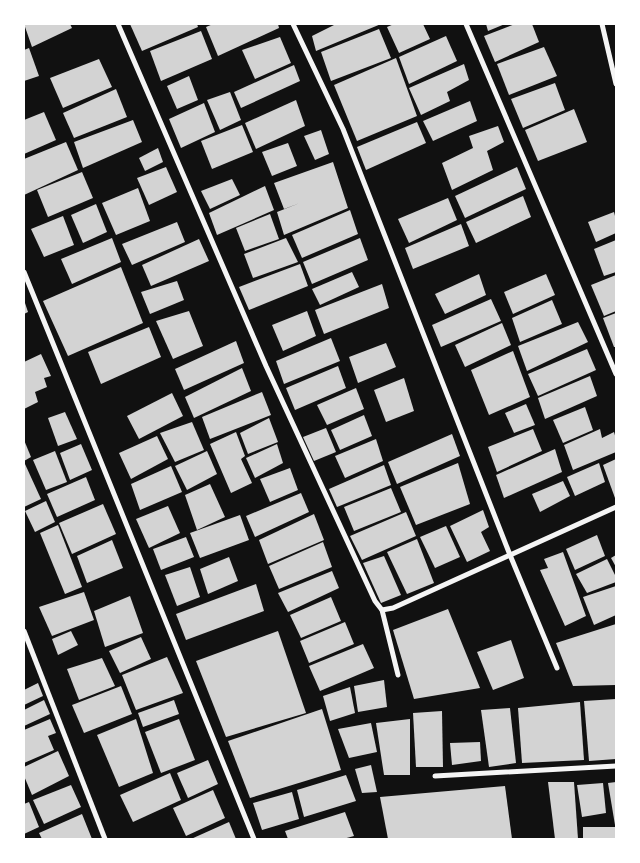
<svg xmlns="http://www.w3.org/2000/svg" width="640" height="863" font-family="'Fira Sans Condensed',sans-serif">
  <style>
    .building { fill: #d3d3d3 }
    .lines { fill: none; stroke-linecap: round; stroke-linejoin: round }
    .minor { stroke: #f5f5f5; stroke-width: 5 }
  </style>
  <rect width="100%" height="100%" fill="#111"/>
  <g class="building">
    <path d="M24 24H70L72 28 32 47Z"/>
    <path d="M130 24H197L198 27 142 51Z"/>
    <path d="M213 24H278L279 28 218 56 206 27Z"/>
    <path d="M334 24H381L316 51 312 36 334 25Z"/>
    <path d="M394 24H423L430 39 399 53 387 27Z"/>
    <path d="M486 24H505L488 31Z"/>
    <path d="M515 24H532L539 42 495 62 484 36Z"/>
    <path d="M379 29 391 58 331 81 321 52Z"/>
    <path d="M201 31 212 59 161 81 150 51Z"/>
    <path d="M446 36 457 61 409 84 399 57Z"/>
    <path d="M280 37 291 63 255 79 242 50Z"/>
    <path d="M544 47 557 76 509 95 497 64Z"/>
    <path d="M29 48 39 76 24 81V50Z"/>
    <path d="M396 58 417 116 357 141 334 85Z"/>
    <path d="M99 59 112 87 63 108 50 78Z"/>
    <path d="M464 64 469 80 447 92 450 101 421 115 409 88Z"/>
    <path d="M294 65 300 81 241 108 234 92Z"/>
    <path d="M189 76 198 100 177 109 167 86Z"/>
    <path d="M555 83 565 110 523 128 511 99Z"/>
    <path d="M116 89 127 117 74 138 63 113Z"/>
    <path d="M230 92 241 120 220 130 207 100Z"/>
    <path d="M296 100 305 126 256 149 245 123Z"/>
    <path d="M470 101 477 121 433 141 423 121Z"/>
    <path d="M204 103 215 132 181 148 169 119Z"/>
    <path d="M574 109 587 142 538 161 525 130Z"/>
    <path d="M44 112 56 140 24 154V120Z"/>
    <path d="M133 120 142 142 83 168 74 142Z"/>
    <path d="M417 122 426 143 366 170 357 147Z"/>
    <path d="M242 125 253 152 212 169 201 141Z"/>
    <path d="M498 126 504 142 487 151 493 170 452 190 442 163 473 148 469 136Z"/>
    <path d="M321 130 329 154 315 160 304 136Z"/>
    <path d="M66 142 78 170 24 195V159Z"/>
    <path d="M288 143 297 166 272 176 262 152Z"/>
    <path d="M158 148 163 162 145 171 139 158Z"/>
    <path d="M333 162 348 208 284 235 277 212 300 203 284 209 274 183Z"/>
    <path d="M166 167 177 192 149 205 137 178Z"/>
    <path d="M517 167 526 189 465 218 455 196Z"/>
    <path d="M82 172 93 198 48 217 37 190Z"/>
    <path d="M232 179 240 195 210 209 201 191Z"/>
    <path d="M265 186 274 210 217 235 209 213Z"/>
    <path d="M138 188 150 221 116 235 102 203Z"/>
    <path d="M523 196 531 217 476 243 466 222Z"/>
    <path d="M448 198 457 220 409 243 398 219Z"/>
    <path d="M96 204 107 232 83 243 71 215Z"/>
    <path d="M350 210 358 234 302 258 292 235Z"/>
    <path d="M614 212 616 220V233L596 242 588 222Z"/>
    <path d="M270 214 279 239 245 251 236 228Z"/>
    <path d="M63 216 74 245 44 257 31 229Z"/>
    <path d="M177 222 185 242 132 265 122 244Z"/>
    <path d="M461 224 469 246 413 269 405 248Z"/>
    <path d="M112 238 121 262 72 284 61 259Z"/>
    <path d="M286 238 298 262 253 278 244 254Z"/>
    <path d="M360 238 368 260 312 284 303 262Z"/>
    <path d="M199 239 209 261 151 286 142 265Z"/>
    <path d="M616 240V272L604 276 594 249Z"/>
    <path d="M300 264 308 286 249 310 239 287Z"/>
    <path d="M121 267 143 323 68 356 43 301Z"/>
    <path d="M352 272 359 287 320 305 312 289Z"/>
    <path d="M479 274 486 295 445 314 435 294Z"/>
    <path d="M546 274 555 295 513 314 504 292Z"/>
    <path d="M616 275V311L604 316 591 285Z"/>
    <path d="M177 281 184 300 150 314 141 292Z"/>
    <path d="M382 284 389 308 324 334 315 310Z"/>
    <path d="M491 299 501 321 441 347 432 325Z"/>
    <path d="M24 300 28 312 24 314Z"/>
    <path d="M552 300 562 324 520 342 512 318Z"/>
    <path d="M189 311 203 346 173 359 156 321Z"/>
    <path d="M307 311 316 336 283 351 272 325Z"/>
    <path d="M616 313V347H614L603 318Z"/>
    <path d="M578 322 588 342 527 371 518 346Z"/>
    <path d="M502 323 511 345 465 367 455 345Z"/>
    <path d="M149 327 161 357 101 384 88 352Z"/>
    <path d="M331 338 340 361 284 384 276 361Z"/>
    <path d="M236 341 244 363 184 390 175 369Z"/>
    <path d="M386 343 396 367 358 383 349 357Z"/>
    <path d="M587 349 596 370 538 396 528 374Z"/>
    <path d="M513 351 530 397 489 415 471 370Z"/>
    <path d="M41 354 51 376 44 378 47 387 35 392 38 402 24 409V362Z"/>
    <path d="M338 366 346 388 295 410 286 388Z"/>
    <path d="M242 368 251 391 194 418 185 397Z"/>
    <path d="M590 376 597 396 545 419 538 398Z"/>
    <path d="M404 378 414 411 386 422 374 390Z"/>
    <path d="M356 388 364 409 327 425 317 405Z"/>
    <path d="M262 392 271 415 210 439 202 417Z"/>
    <path d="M172 393 183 416 139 439 127 416Z"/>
    <path d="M526 404 535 425 514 433 505 413Z"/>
    <path d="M585 407 593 430 563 443 553 420Z"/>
    <path d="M65 412 77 439 58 446 48 418Z"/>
    <path d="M364 415 372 436 340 450 331 430Z"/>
    <path d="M269 418 278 442 248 454 240 433Z"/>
    <path d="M192 422 204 450 175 462 160 433Z"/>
    <path d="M326 428 336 452 314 461 303 437Z"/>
    <path d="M533 429 542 451 497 472 488 447Z"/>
    <path d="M600 429 602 438 614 432 616 439V452L573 470 564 445Z"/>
    <path d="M236 432 245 456 241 459 252 483 231 493 210 444Z"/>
    <path d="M452 434 460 456 397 484 388 462Z"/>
    <path d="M157 436 168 459 131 479 119 453Z"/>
    <path d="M376 439 383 461 345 478 335 456Z"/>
    <path d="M24 440 31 457 24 461Z"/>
    <path d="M81 444 92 470 70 480 60 453Z"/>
    <path d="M277 444 283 463 255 478 246 458Z"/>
    <path d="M555 449 562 472 504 498 496 475Z"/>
    <path d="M55 451 67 482 46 490 33 460Z"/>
    <path d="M207 451 217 474 187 490 175 466Z"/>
    <path d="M616 459V497L615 498 603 465Z"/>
    <path d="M458 463 470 504 416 525 400 487Z"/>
    <path d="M599 463 605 482 575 496 567 477Z"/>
    <path d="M25 464 41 499 24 507V465Z"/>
    <path d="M384 465 391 485 337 507 329 489Z"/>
    <path d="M171 466 182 492 140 510 131 484Z"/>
    <path d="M290 468 298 490 270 502 260 479Z"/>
    <path d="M86 477 95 500 57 517 47 494Z"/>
    <path d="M563 481 570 496 540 512 532 494Z"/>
    <path d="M210 484 225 517 197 530 185 495Z"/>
    <path d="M391 488 401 512 354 531 344 507Z"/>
    <path d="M301 493 309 512 255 537 246 516Z"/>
    <path d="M46 501 55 522 35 532 25 511Z"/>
    <path d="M103 504 116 534 72 554 59 523Z"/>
    <path d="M168 506 180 533 149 548 136 519Z"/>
    <path d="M483 510 489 527 481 532 490 551 467 562 450 526Z"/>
    <path d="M406 512 416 536 362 560 350 536Z"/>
    <path d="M314 514 324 540 268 564 259 540Z"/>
    <path d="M240 515 249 540 200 558 190 533Z"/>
    <path d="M58 525 82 587 65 594 40 533Z"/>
    <path d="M446 526 460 557 435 568 420 537Z"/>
    <path d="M597 535 605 556 575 570 566 549Z"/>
    <path d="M186 537 194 557 161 570 153 549Z"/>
    <path d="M417 539 434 583 407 594 387 552Z"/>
    <path d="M112 540 123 568 87 583 77 556Z"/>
    <path d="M323 542 332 567 279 589 269 566Z"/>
    <path d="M563 552 586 616 565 626 540 570 548 568 544 559Z"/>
    <path d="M616 555V567L611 558Z"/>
    <path d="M384 556 401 595 381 603 363 563Z"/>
    <path d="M229 557 238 581 208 594 200 569Z"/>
    <path d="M607 559 616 577V582L587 593 576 574Z"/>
    <path d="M190 567 200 597 177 606 165 575Z"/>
    <path d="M332 571 339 588 288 612 278 593Z"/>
    <path d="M256 584 264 611 186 640 176 614Z"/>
    <path d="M616 586V615L594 625 583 597Z"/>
    <path d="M84 592 94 620 52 636 39 607Z"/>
    <path d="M130 596 143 633 105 647 94 611Z"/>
    <path d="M331 597 341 621 301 638 290 615Z"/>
    <path d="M448 609 480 688 414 699 393 630Z"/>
    <path d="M345 622 354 644 309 663 300 641Z"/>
    <path d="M616 624V685L573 686 556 643Z"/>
    <path d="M71 631 78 645 58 655 52 639Z"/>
    <path d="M278 631 306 713 226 737 196 661Z"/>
    <path d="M141 637 151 659 120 673 109 651Z"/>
    <path d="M511 640 524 678 493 690 477 652Z"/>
    <path d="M363 644 374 668 320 691 309 666Z"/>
    <path d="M167 657 183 693 136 710 122 675Z"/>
    <path d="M102 658 115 686 79 700 67 669Z"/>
    <path d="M384 680 387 707 358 712 354 686Z"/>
    <path d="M38 683 43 696 24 705V690Z"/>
    <path d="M121 686 132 714 84 733 72 705Z"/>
    <path d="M350 687 355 713 330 721 323 696Z"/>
    <path d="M616 699V759L589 761 584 701Z"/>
    <path d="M44 700 50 714 24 726V710Z"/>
    <path d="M174 700 179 714 143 727 138 713Z"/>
    <path d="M580 702 584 760 522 763 518 708Z"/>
    <path d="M510 708 516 763 489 767 481 710Z"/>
    <path d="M322 709 341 770 250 798 228 741Z"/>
    <path d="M442 711 443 767H416L413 713Z"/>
    <path d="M50 719 56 733 48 736 54 750 24 763V730Z"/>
    <path d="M136 719 153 773 119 787 97 735Z"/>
    <path d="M179 719 195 760 161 773 145 732Z"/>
    <path d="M410 719V775H384L376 723Z"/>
    <path d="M371 723 377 752 349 758 338 729Z"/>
    <path d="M480 742 481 761 452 765 450 743Z"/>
    <path d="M58 751 69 776 32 795 24 776V767Z"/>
    <path d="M208 760 218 784 188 798 177 773Z"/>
    <path d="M371 765 377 792 362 793 355 769Z"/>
    <path d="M170 773 181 800 133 822 120 795Z"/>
    <path d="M346 775 356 801 304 817 297 790Z"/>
    <path d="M548 782H574L578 839H555Z"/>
    <path d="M616 782V825H615L608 783Z"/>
    <path d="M603 783 606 813 582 817 577 785Z"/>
    <path d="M71 785 81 807 44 824 33 800Z"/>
    <path d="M505 786 512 839H388L380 797Z"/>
    <path d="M213 790 225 818 186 836 173 808Z"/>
    <path d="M292 792 299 819 262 830 253 803Z"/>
    <path d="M29 802 39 827 24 834V804Z"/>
    <path d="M345 812 354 836 343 839H288L285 831Z"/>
    <path d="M82 814 92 839H42L39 833Z"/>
    <path d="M229 822 236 839H191Z"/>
    <rect x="583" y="827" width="33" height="12"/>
  </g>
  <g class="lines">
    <g class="minor">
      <path d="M118 24 266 366 375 601 382 610 398 675"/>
      <path d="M293 24 343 129 510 555 557 668"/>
      <path d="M466 24 616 374"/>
      <path d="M602 24 616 84"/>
      <path d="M24 272 254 839"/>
      <path d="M382 610 393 608 616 507"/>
      <path d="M24 631 105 839"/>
      <path d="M435 776 616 766"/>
    </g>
  </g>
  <rect width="640" height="863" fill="none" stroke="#ffffff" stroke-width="50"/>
</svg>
